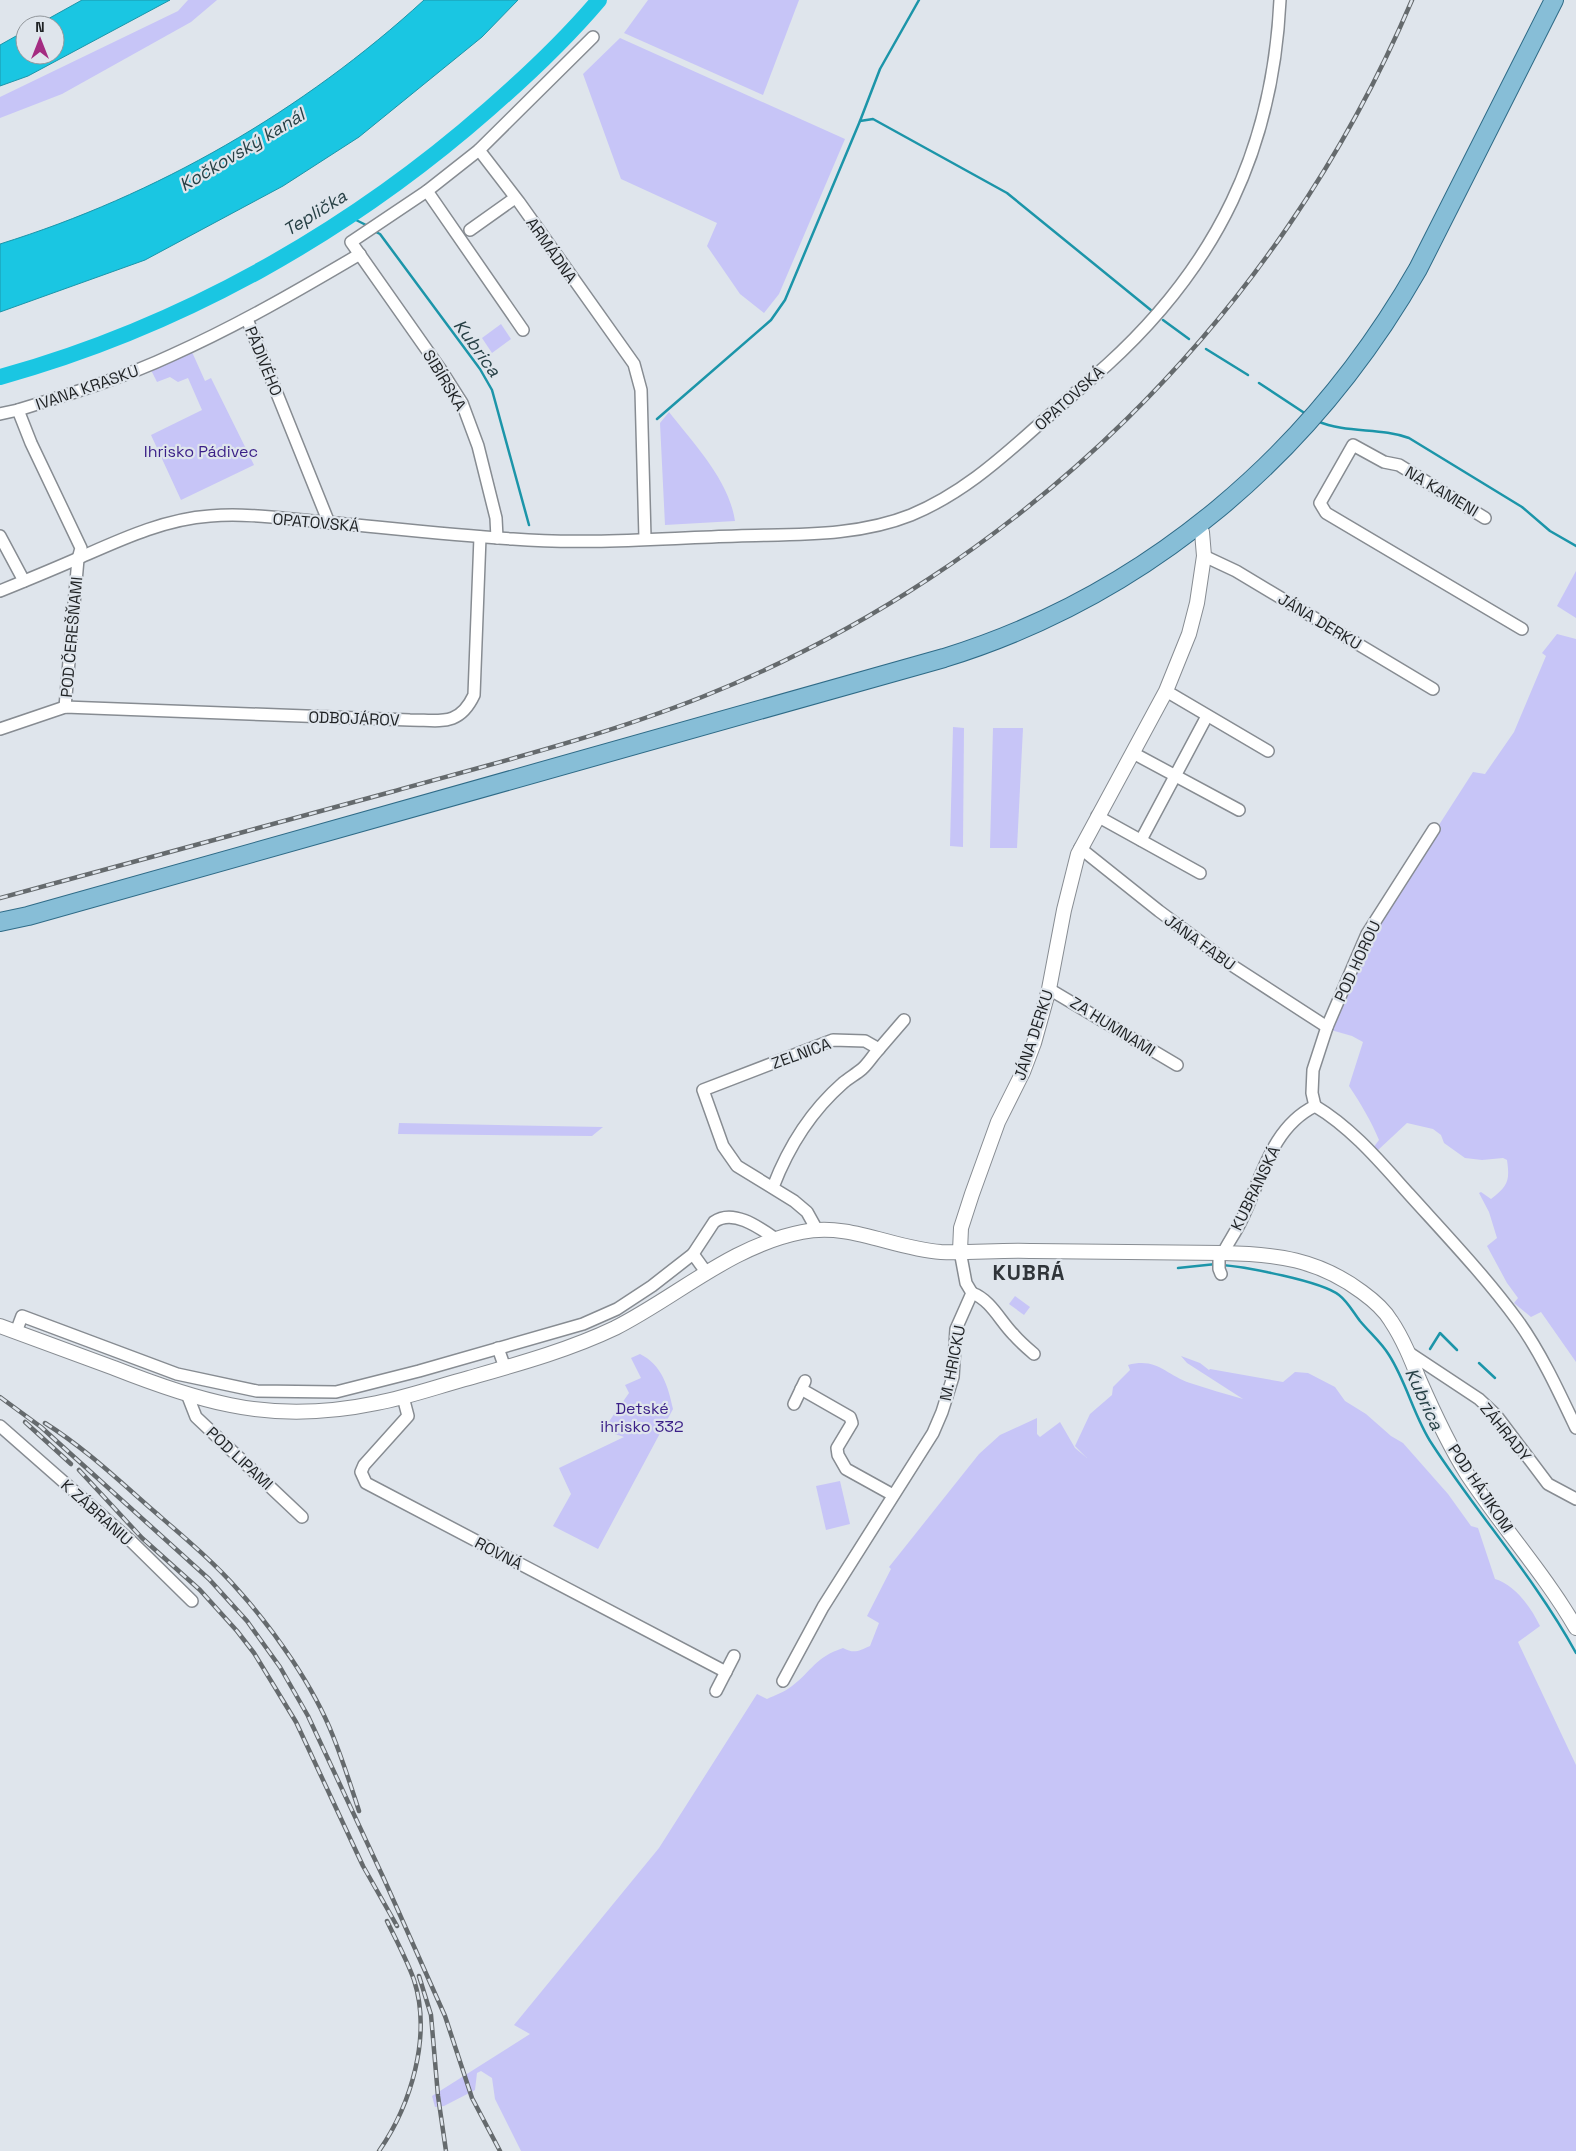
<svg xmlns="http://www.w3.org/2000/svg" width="1576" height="2151" font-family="'Space Grotesk',sans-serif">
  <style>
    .green { fill: #c7c5f7 }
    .water { fill: #1ac6e2; stroke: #1c95a9 }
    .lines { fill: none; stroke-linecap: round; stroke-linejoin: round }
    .stream { stroke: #1c95a9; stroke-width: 2.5 }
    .river { stroke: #1ac6e2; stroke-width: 16 }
    .minor-casing { stroke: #878c92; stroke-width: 14 }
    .tertiary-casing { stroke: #878c92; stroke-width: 16 }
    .primary-casing { stroke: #2f6b87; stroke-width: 20 }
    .minor { stroke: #fff; stroke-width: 11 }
    .tertiary { stroke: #fff; stroke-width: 14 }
    .primary { stroke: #87bed7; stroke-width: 18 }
    .rail-casing { stroke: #656a6d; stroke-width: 4.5 }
    .rail { stroke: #dfe5ec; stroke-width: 2.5; stroke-dasharray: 8; stroke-linecap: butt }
    .labels { text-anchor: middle; stroke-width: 4.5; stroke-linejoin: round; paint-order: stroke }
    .street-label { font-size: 16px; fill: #1f2224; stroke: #dfe5ec }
    .park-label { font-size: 16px; fill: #3a1f87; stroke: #dfe5ec }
    .water-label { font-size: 18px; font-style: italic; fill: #274045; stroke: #dfe5ec }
    .district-label { font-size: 21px; font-weight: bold; letter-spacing: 1px; fill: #30353a; stroke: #dfe5ec }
  </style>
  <rect width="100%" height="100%" fill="#dfe5ec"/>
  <g class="green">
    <path d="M188 0H217L191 22 62 94 0 118V97L178 11Z"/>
    <path d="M648 0H799L763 95 624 33Z"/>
    <path d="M620 38 845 139 779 294 764 313 740 294 707 246 717 223 621 179 583 74Z"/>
    <path d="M501 324 511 339 492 353 482 338Z"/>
    <path d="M192 352 205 381 211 378 254 465 181 500 151 435 202 410 188 378 178 382 170 377 157 382 151 370Z"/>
    <path d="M669 412C694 444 729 480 735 521L665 525 660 423Z"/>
    <path d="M1576 571V618L1557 606Z"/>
    <path d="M1557 634 1576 639V1362L1541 1312 1531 1317 1514 1303 1518 1298 1507 1283 1487 1246 1497 1238 1489 1212 1479 1193 1481 1192 1491 1199C1508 1186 1510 1181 1507 1160L1503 1158 1482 1160 1465 1158 1444 1143 1441 1135 1433 1129 1407 1123 1377 1151 1373 1148 1379 1140C1371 1121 1361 1104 1349 1086L1363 1042 1352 1036 1331 1030 1374 926 1473 772 1485 774 1514 732 1546 656 1542 653Z"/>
    <path d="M953 727 964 728 963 847 950 846Z"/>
    <path d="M993 728H1023L1017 848H990Z"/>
    <path d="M399 1123 603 1127 592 1136 398 1134Z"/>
    <path d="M1015 1296 1030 1307 1024 1315 1009 1304Z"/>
    <path d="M640 1354C662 1365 668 1386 673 1409L598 1549 553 1526 571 1494 559 1468 624 1437 603 1430 629 1393 625 1385 641 1378 631 1358Z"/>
    <path d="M1181 1356 1200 1363 1209 1370 1210 1369 1283 1382 1295 1372 1308 1373 1335 1387 1345 1401 1366 1414 1391 1436 1403 1443 1448 1494 1471 1526 1478 1528 1495 1579C1515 1585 1531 1607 1540 1626L1518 1642 1576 1765V2151H521L495 2099 492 2078 481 2071 477 2073 475 2090 444 2106 435 2107 432 2096 530 2034 514 2025 659 1848 757 1694 767 1699C775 1695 785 1692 792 1686 813 1670 814 1658 843 1648 854 1654 859 1651 870 1646L879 1623 867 1616 891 1569 889 1567 979 1454 1000 1435 1037 1418V1434L1040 1437 1060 1422 1075 1448 1087 1458 1075 1446 1090 1414 1112 1395 1113 1387 1130 1370 1128 1365C1157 1357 1166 1375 1190 1383 1208 1389 1226 1394 1243 1399L1187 1363Z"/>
    <path d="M840 1481 850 1524 826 1530 816 1486Z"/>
  </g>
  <g class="water">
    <path d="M82 0H170L28 76 0 86V45L25 31V55H55V25H37Z"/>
    <path d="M424 0H518L482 37 359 137 283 186 145 260 0 312V244C157 195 303 111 424 0Z"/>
  </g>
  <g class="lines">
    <g class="stream">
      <path d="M860 121 873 119 1007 193 1152 311"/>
      <path d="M350 217 368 226"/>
      <path d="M374 231 380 234 480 369 492 390 529 525"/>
      <path d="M1163 320 1189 339"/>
      <path d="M1206 349 1248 375"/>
      <path d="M1259 383 1306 414"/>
      <path d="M657 419 771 320 785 300 860 121 880 69 919 0"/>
      <path d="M1317 421C1347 434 1380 427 1409 438L1522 507 1550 531 1576 546"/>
      <path d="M1222 1265C1246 1267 1321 1281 1339 1295 1348 1302 1353 1312 1360 1321 1370 1333 1381 1342 1389 1355 1407 1383 1414 1417 1432 1444 1478 1515 1535 1578 1576 1653"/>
      <path d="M1178 1268 1216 1264"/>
      <path d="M1430 1349 1440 1333 1457 1350"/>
      <path d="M1479 1363 1495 1378"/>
    </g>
    <path class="river" d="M0 377C181 327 349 232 489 109 528 75 566 39 599 0"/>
    <g class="minor-casing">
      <g id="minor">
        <path d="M479 150 519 202 634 364 641 390 645 538"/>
        <path d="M427 191 523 330"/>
        <path d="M470 230 515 198"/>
        <path d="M247 319 329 523"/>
        <path d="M0 414 18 410"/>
        <path d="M1485 518 1399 465 1384 462 1353 445 1320 503 1326 513 1522 629"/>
        <path d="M0 536 24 581"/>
        <path d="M497 538 496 518 478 446 462 403 441 370 351 242 427 191 479 150 593 37"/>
        <path d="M1204 556 1236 571 1433 689"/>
        <path d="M0 591C27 580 54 569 81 557 122 539 165 519 210 516 244 513 280 518 314 521 380 527 447 535 513 539 587 545 663 538 737 536 795 534 856 537 911 515 959 495 996 463 1035 428 1059 407 1083 386 1107 365 1217 265 1273 149 1280 0"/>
        <path d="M1166 691 1268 751"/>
        <path d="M65 707 78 559 81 548 31 443 18 410C70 394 123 378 172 355 237 326 299 290 360 254"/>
        <path d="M0 729 65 707 410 720C440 720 459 727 474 695L480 537"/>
        <path d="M1133 753 1239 810"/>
        <path d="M1097 816 1200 873"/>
        <path d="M1141 840 1207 716"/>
        <path d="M1080 848 1159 911 1233 966 1327 1027"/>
        <path d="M1049 989 1177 1065"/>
        <path d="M879 1049 904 1020"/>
        <path d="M1315 1106C1352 1128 1381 1163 1409 1194 1446 1235 1486 1277 1518 1321 1541 1353 1559 1392 1576 1428"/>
        <path d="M1315 1106 1312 1093 1313 1070 1327 1027 1367 934 1434 829"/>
        <path d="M773 1187C788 1148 811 1111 843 1083 849 1078 856 1074 862 1069 868 1064 873 1055 879 1049L865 1041 833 1040 703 1090 723 1146 737 1166 794 1201 807 1212 817 1230"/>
        <path d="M1219 1253V1269L1221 1274"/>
        <path d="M1223 1253C1228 1243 1235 1233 1240 1223 1261 1182 1270 1128 1315 1106"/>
        <path d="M693 1254 706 1272"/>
        <path d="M972 1293C991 1300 1000 1321 1014 1335 1020 1342 1027 1348 1034 1354"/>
        <path d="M16 1332 22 1316 177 1374 257 1391 336 1392 419 1371 583 1324 617 1309 652 1286 693 1254 714 1222C733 1208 760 1228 776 1239"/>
        <path d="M498 1348 505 1368"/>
        <path d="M1408 1352 1479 1399 1496 1415 1548 1484 1576 1499"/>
        <path d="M801 1389 850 1417 852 1423 837 1448 838 1455 846 1469 893 1495"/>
        <path d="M187 1394 196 1417 302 1517"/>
        <path d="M403 1397 408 1416 364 1465 361 1472 366 1483 726 1672"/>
        <path d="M794 1404 805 1381"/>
        <path d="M0 1426 132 1542 192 1601"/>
        <path d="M783 1681 823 1607 933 1433 942 1412 953 1377 956 1329 972 1293 966 1283 960 1251"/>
        <path d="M716 1691 734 1656"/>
      </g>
    </g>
    <g class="tertiary-casing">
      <g id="tertiary">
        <path d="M960 1251 961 1228 972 1194 998 1122 1023 1072 1034 1043 1049 989 1064 910 1078 854 1166 691 1189 634 1197 603 1204 556 1202 532 1197 526"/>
        <path d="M0 1326C38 1340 76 1354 114 1368 152 1383 190 1397 230 1405 278 1415 329 1413 377 1403 408 1397 439 1386 469 1378 518 1364 569 1350 615 1328 678 1296 731 1246 802 1232 850 1222 893 1249 941 1252 970 1253 1001 1250 1030 1251 1094 1252 1158 1252 1223 1253 1276 1254 1318 1259 1362 1292 1373 1300 1384 1309 1391 1321 1403 1339 1411 1359 1419 1379 1433 1411 1448 1444 1467 1474 1502 1527 1544 1573 1576 1628"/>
      </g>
    </g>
    <g class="primary-casing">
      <path id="primary" d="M0 922 28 916 944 658C1148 595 1313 453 1418 269L1554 0"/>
    </g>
    <use href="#minor" class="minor"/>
    <use href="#tertiary" class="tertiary"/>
    <use href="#primary" class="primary"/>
    <g class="rail-casing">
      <g id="rail">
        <path d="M0 898C130 863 261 827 391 792 495 763 601 737 702 697 1021 570 1278 316 1412 0"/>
        <path d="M0 1397 41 1427 209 1579 247 1621 280 1667 308 1716 384 1879 445 2016 472 2098 500 2151"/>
        <path d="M25 1422 71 1464"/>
        <path d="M45 1423C83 1447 115 1477 148 1506 179 1533 212 1560 239 1591 274 1630 314 1687 333 1736 343 1761 351 1786 359 1811"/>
        <path d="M79 1470 142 1538 200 1590 237 1631 254 1653 296 1722 363 1866 397 1926"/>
        <path d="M419 1976 431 2015 438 2096 446 2151"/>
        <path d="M379 2151C411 2105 432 2036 414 1980 407 1960 396 1940 387 1921"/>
      </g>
    </g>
    <use href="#rail" class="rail"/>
  </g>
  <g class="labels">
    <g class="street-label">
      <text transform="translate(552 250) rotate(55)" y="6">ARMÁDNA</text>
      <text transform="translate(264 361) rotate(68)" y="6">PÁDIVÉHO</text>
      <text transform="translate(445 380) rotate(59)" y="6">SIBÍRSKA</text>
      <text transform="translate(87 387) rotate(-19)" y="6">IVANA KRASKU</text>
      <text transform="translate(1069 398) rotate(-42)" y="6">OPATOVSKÁ</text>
      <text transform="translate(1442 491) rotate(31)" y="6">NA KAMENI</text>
      <text transform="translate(316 522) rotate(5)" y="6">OPATOVSKÁ</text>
      <text transform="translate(1320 621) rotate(31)" y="6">JÁNA DERKU</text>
      <text transform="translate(71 637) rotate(-85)" y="6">POD ČEREŠŇAMI</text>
      <text transform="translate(354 718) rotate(2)" y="6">ODBOJÁROV</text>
      <text transform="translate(1200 942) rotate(36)" y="6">JÁNA FABU</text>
      <text transform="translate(1357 961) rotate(-65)" y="6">POD HOROU</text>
      <text transform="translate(1113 1026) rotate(32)" y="6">ZA HUMNAMI</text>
      <text transform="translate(1033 1035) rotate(-72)" y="6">JÁNA DERKU</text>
      <text transform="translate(801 1053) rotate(-20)" y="6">ZELNICA</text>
      <text transform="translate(1255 1188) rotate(-64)" y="6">KUBRANSKÁ</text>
      <text transform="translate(952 1363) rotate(-79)" y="6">M. HRICKU</text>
      <text transform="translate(1506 1432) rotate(51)" y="6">ZÁHRADY</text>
      <text transform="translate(240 1458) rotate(43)" y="6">POD LIPAMI</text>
      <text transform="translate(1481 1488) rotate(56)" y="6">POD HÁJIKOM</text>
      <text transform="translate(97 1512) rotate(42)" y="6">K ZÁBRANIU</text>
      <text transform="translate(499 1553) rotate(28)" y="6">ROVNÁ</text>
    </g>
    <g class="park-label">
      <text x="201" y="457">Ihrisko Pádivec</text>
      <text x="642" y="1414">Detské<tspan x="642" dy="18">ihrisko 332</tspan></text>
    </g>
    <g class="water-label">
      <text transform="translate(242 150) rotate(-31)" y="6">Kočkovský kanál</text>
      <text transform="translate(315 213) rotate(-32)" y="6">Teplička</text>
      <text transform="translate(477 348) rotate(54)" y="6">Kubrica</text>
      <text transform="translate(1424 1399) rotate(65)" y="6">Kubrica</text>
    </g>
    <g class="district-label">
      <text x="1029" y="1280">KUBRÁ</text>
    </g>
  </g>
  <g transform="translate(40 40)"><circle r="24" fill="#dfe5ec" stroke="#92979c"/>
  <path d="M0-4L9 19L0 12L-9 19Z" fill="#a42c82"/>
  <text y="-8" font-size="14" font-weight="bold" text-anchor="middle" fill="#1f2224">N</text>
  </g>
</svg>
